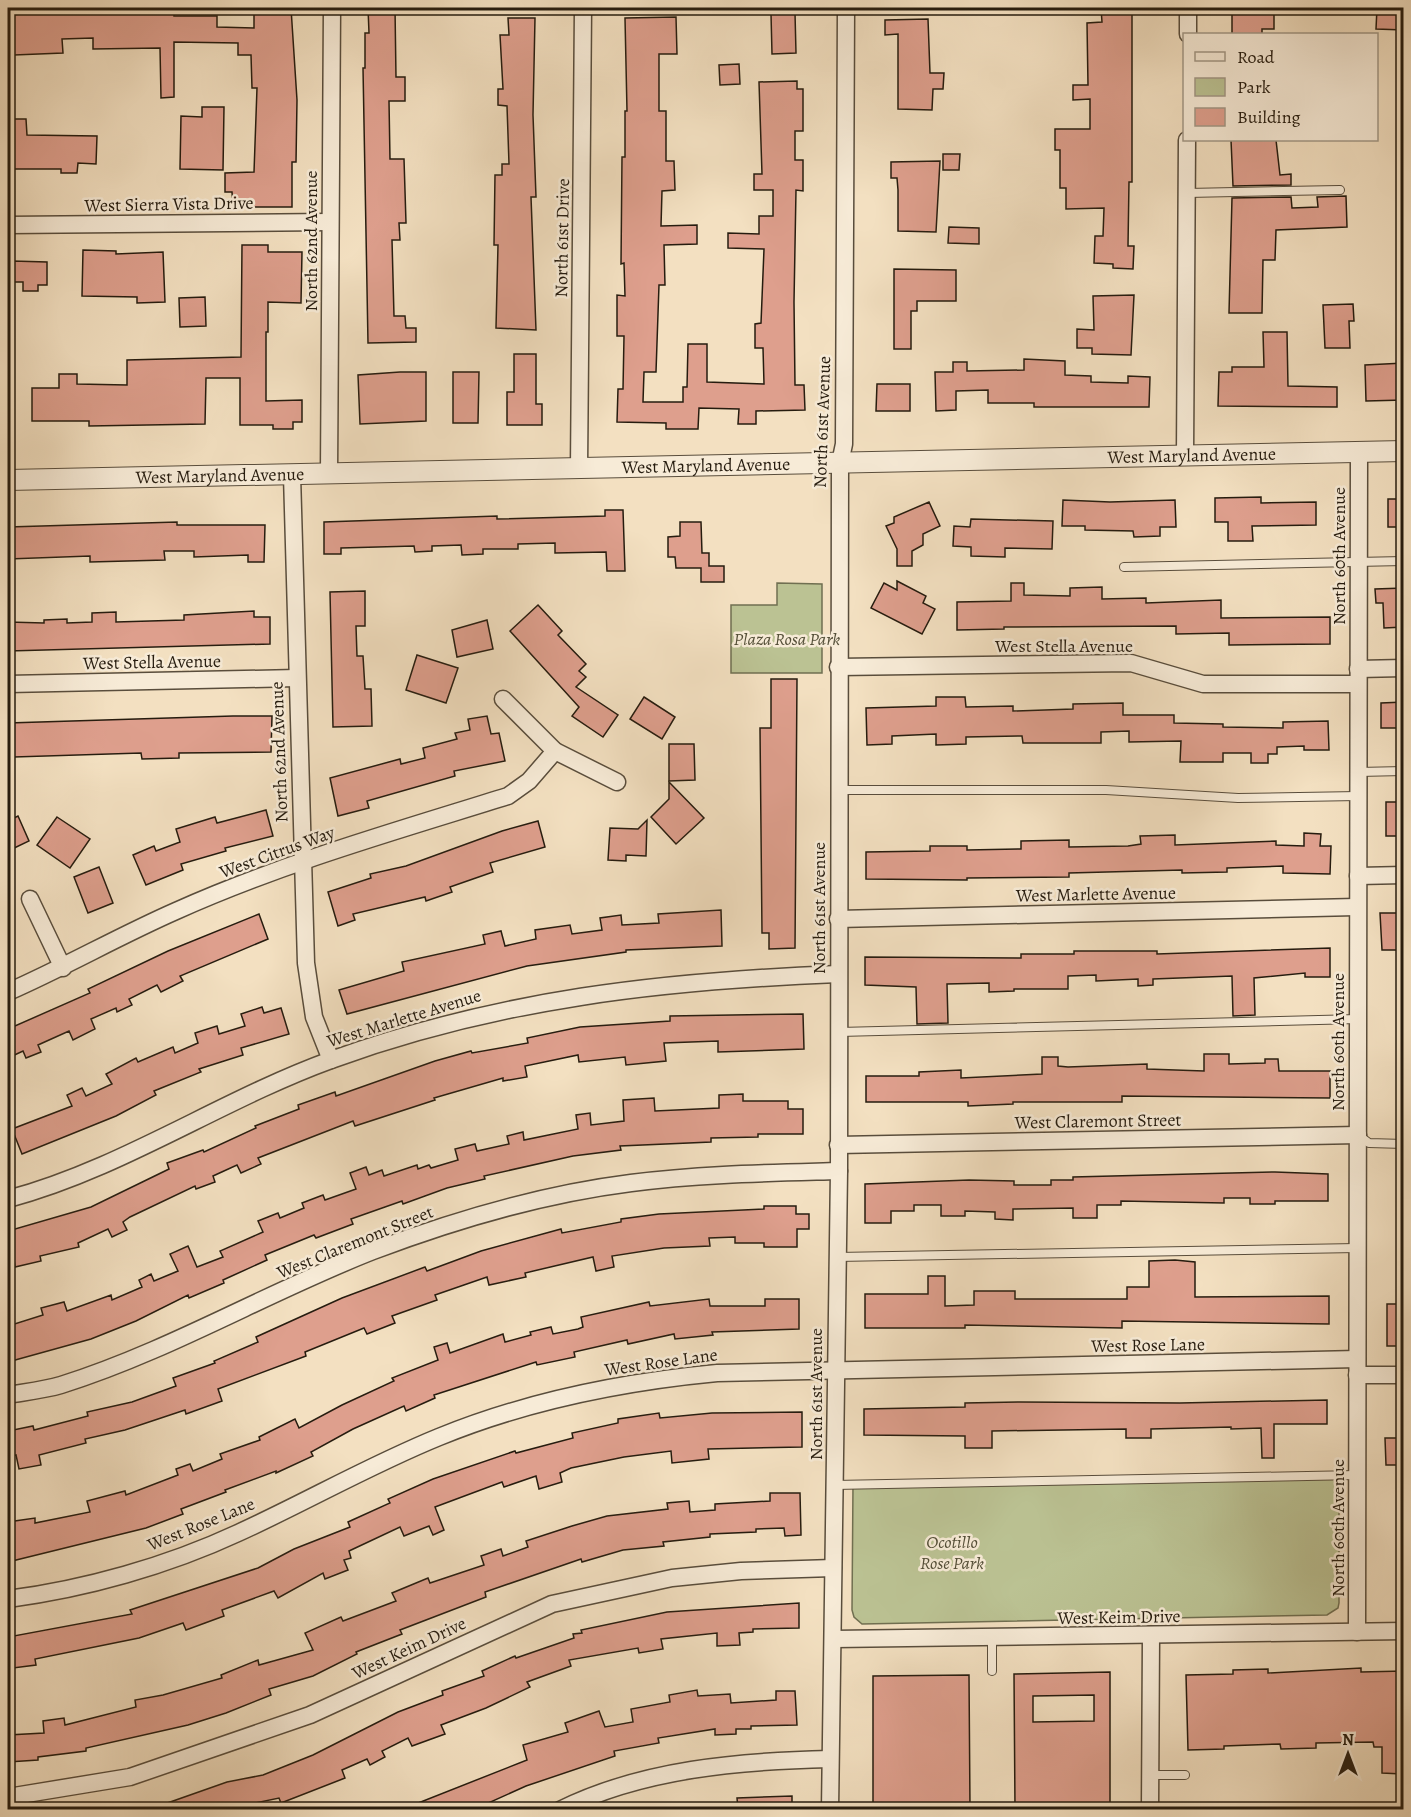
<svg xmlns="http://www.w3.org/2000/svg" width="1411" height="1817" font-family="Alegreya,serif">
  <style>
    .green { fill: #bbc293; stroke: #706f51; stroke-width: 1.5 }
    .building { fill: #de9f8d; stroke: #261c0f; stroke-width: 1.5; fill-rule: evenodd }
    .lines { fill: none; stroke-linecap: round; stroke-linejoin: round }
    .service-casing { stroke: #594d3c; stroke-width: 10 }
    .minor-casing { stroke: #594d3c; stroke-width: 19 }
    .tertiary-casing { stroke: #594d3c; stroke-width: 22 }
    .service { stroke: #f7ebd7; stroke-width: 8 }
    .minor { stroke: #f7ebd7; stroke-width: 16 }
    .tertiary { stroke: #f7ebd7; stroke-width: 20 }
    .labels { text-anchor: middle; stroke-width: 5; stroke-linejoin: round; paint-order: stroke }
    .street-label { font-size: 18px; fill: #261c0f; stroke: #f7ebd7 }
    .park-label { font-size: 18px; font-style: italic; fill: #534e37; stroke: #f7ebd7 }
  </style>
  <rect width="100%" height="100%" fill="#f3e0c1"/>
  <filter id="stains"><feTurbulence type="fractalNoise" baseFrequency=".00333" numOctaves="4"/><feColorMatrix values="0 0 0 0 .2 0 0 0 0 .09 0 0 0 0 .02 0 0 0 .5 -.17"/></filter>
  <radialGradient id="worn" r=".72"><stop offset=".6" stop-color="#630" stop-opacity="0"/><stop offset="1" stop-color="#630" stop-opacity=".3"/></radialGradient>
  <g class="green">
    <path d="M777 583 822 584V673H731V605H777Z"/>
    <path d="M1339 1475V1603L1338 1608 1327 1615 862 1624 854 1617 852 1610 853 1485Z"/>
  </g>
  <g class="building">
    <path d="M158 8H174V16H217V27L254 28V8H291L297 100 296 162H292V207H233L232 192H225V173L254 172 257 88H252L251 55H238V43L174 42V97L161 98 160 48 93 49V38L62 39 63 53 14 55 13 49H8V15L76 10 157 13Z"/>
    <path d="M368 8H395L396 77H405V101H389L390 159H404L406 223H399L400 240H392L394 316H405L406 328H416V342L368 343 363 68H365V33H369Z"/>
    <path d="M1101 8H1132V182H1129L1128 246H1134L1133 269 1113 268V264L1094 263 1095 236H1103L1104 208 1066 209V188H1060V150H1055V129H1090V99L1073 100V85H1088L1087 23 1102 22Z"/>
    <path d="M1232 8H1274V29H1262V34H1232Z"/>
    <path d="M1377 8H1404V30L1376 29Z"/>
    <path d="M795 13 796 53 772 54 771 14Z"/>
    <path d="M676 17 677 54H659V111H666V161H674L675 190 662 191 661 226 697 225V244L664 245 665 285H659L656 372H644L643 402H683V387H687L688 344H707V382L764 384 763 348H755V324L761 323 764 249 728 248V233L759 234V216H773V190H754V174H762L759 82 797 81V89H803V131H795V160H803V191L796 190 794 302 795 385H804L805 410 756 411V424H738L739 409 699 408 698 429H666V423L617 422 618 389H623L624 336H617V295L625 296 624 263 621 264 622 157H625V111H627L625 18Z"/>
    <path d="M508 18H535L533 115 536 197H531L536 330 496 328 498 245H494L495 175H502V164H509L507 106 498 105V89H503L500 35H509Z"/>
    <path d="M928 19 930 73H944L943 89H933L932 110 898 109V34L885 35V20Z"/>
    <path d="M739 64 740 84 720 85 719 65Z"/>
    <path d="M202 107H224L223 170 180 169 181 116 202 117Z"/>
    <path d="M8 119H26L27 135 97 136 96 164 78 163 77 173H61V169H8Z"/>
    <path d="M1231 140H1276L1280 175 1291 174V185L1233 186Z"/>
    <path d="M943 154H960L959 170H943Z"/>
    <path d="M940 161 936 232 898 231V190L897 178H891V162Z"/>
    <path d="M1346 196 1347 227 1276 230 1275 260H1263L1262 313H1229L1232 198 1291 197 1292 208 1318 207 1317 197Z"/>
    <path d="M949 227 979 228V244L948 243Z"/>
    <path d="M242 245H268V252H302L301 303 268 302V332H266V401L302 400V422H293V429H273V425H240V378H206L205 424 89 426V421H32V388H59V374H77V384L127 385V360L241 357Z"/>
    <path d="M83 250 116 251V254L163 252 165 302 137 303V297L82 296Z"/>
    <path d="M12 261 47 262V285H38V291H23V282H11Z"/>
    <path d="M894 269 956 270V301H917V311H911V349H894Z"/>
    <path d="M1134 295 1131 355 1092 354V348H1077V329L1094 330 1093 296Z"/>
    <path d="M205 297 206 326 180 327 179 298Z"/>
    <path d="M1353 304 1354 321H1349L1350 348H1325L1323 305Z"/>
    <path d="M1263 332H1287L1288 386 1337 387V407L1218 406 1219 372H1232V367H1264Z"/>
    <path d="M514 354H536V404H542V425H507V392H514Z"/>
    <path d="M1024 359 1065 361V375L1091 376V382L1128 383V376L1150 377 1149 407H1034V403H988V390L956 391V410L936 411 935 372H953V362H967V371L1024 370Z"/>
    <path d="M1404 363V400L1366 401 1365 365Z"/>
    <path d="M400 372H426V421L360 424 358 375Z"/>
    <path d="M453 372H479L478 423H453Z"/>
    <path d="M877 384H910V411H876Z"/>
    <path d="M1261 497V503L1316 502V525L1252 526 1253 541H1228V522H1215V498Z"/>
    <rect x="1388" y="499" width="16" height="28"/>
    <path d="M1063 500 1110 502 1175 500 1176 527H1160V536L1134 537 1133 531 1085 530V526H1062Z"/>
    <path d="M929 502 940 526 923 534V545L912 551V566H897V549L886 526 894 523V517Z"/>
    <path d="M605 510H623L625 571H607L606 552 555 553V543L518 544V549H483V554L462 555 461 545 432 546V551L415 552 414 546 341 548V554H324V522L497 516V519L605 516Z"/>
    <path d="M971 519 1053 521 1052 549 1005 548V557L971 556V547L953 546 954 526 970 527Z"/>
    <path d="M177 522V525H265L264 562H248V555L194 557V551H164L165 560 90 562V556L8 559V527Z"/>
    <path d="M680 522H701L702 553H709V566H724V582H701V568H676L675 557H668V537L680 536Z"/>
    <path d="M897 581 926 596 923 603 935 609 922 634 871 608 884 583 897 590Z"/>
    <path d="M1011 583H1024V595L1070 596V588L1102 587V599L1146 598V603L1221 600V618L1330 617V644L1229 645V633L1176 634V626L1004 627V629L957 630V602L1011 601Z"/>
    <path d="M1404 588V627L1384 628 1383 603H1376L1375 589Z"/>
    <path d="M365 591V626H356L357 656H363L365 689H371L372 726 333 727 330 592Z"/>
    <path d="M538 605 562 631 558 635 586 664 579 671 586 677 576 687 618 715 603 737 572 716 579 707 510 631Z"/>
    <path d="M254 611V617H270V644L8 651V622L44 623V620L67 619V623L92 622V613L116 612V622L184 620V615Z"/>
    <path d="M487 620 493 649 457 657 452 630Z"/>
    <path d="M417 655 458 668 446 703 406 690Z"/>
    <path d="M771 679H797L795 948 769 949V933H762L760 728H771Z"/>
    <path d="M644 697 675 717 662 739 630 719Z"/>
    <path d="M936 697H965L966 707 1013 706V711L1073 709V704L1123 703V715H1174V723L1223 724V727L1283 728V722L1328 721 1329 750H1304V746L1277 747V754H1268V763H1251V753H1223V762H1180L1181 741 1129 742V731L1101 732V743H1023L1022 736 966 737V744L936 745V734L892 736V744L867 745 866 708 936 706Z"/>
    <path d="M1404 702V728H1381V703Z"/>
    <path d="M233 716H272L271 752 179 753V758L142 759 141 753 14 757V748H8V723Z"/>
    <path d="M487 716 491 734 499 733 505 761 454 771 455 776 367 801 369 808 338 816 330 778 400 759 401 764 425 758 423 748 457 739 455 733 470 730 468 719Z"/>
    <path d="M669 744H694L695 780 669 781Z"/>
    <path d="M669 782 704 818 676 844 651 817 669 799Z"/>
    <rect x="1386" y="802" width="18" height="34"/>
    <path d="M266 810 273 836 225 848 226 851 181 864 183 870 146 885 133 855 154 846 156 851 180 842 176 829 215 817 217 823Z"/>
    <path d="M18 816 29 841 8 851V821Z"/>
    <path d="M57 817 90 839 70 868 37 845Z"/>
    <path d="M647 820 646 856 626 855V861L608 860 610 828 638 829Z"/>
    <path d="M538 821 545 847 490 863 493 872 450 887 452 892 426 901 425 897 353 914 355 920 338 926 328 892 371 878 370 874 406 866 502 831Z"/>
    <path d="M1304 833 1321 834 1320 846H1331L1330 874 1283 873V866L1227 868V872L1182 873V870L1069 873V877L967 878V880L866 879V852L930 851V846H967V850L1021 849V841L1069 840V847L1128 846 1141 844 1140 836 1175 835V845L1276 841V845L1304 846Z"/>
    <path d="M99 867 113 903 88 913 74 877Z"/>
    <path d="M721 910 722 946 626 950V952L527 966 347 1014 339 990 404 971 402 962 485 944 483 935 501 931 505 946 536 939 535 930 570 925 572 934 602 930 600 918 621 915 622 925 659 923 658 914Z"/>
    <path d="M1380 913H1404V950H1382Z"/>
    <path d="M259 914 268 939 180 976 183 981 161 992 157 985 129 999 132 1005 117 1012 116 1008 91 1019 95 1029 73 1040 69 1031 38 1045 41 1052 26 1058 23 1051 8 1058V1029L90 993 88 989 168 951Z"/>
    <path d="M1330 948V977H1305V973L1254 978 1255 1015 1233 1016 1232 976 1153 979V985L1138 986V979L1096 981V975L1068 976V989H1014V991L989 992V983L947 984 948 1023 917 1024 916 987 865 985V957L1021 958V954H1074V951H1157V954Z"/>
    <path d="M262 1007 264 1013 281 1008 289 1034 241 1048 243 1055 199 1069 201 1072 154 1091 156 1095 116 1116 22 1154 12 1129 72 1106 67 1095 82 1088 86 1096 112 1084 106 1074 136 1058 138 1062 173 1047 175 1053 198 1043 195 1033 217 1026 219 1034 245 1026 241 1014Z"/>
    <path d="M803 1014 804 1049 718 1052V1041L664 1043 666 1061 626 1065 625 1057 579 1062 578 1055 525 1066 527 1077 503 1081V1078L434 1098 435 1100 355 1126 353 1121 258 1158 261 1164 241 1173 237 1165 213 1176 215 1182 196 1189 195 1186 130 1217 123 1222 127 1230 112 1237 108 1229 78 1243 79 1247 40 1256 41 1261 15 1267 14 1259 8 1261V1231L91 1207 169 1169 167 1163 203 1150 204 1152 256 1128 255 1126 299 1109 298 1105 335 1092 336 1096 435 1061 471 1051 472 1053 528 1043 527 1038 580 1027 670 1021V1016Z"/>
    <path d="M1204 1054H1229V1064L1265 1063V1059H1278L1279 1071H1330V1098L1122 1096V1102H1013V1104L968 1106V1102H866V1076H919V1072L961 1070V1078L1042 1074V1057H1058V1066L1068 1067 1147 1064V1069L1204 1071Z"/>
    <path d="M743 1094V1101H788V1109H803V1134H758V1137L711 1138V1142L620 1146 621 1150 573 1156 484 1176 485 1179 447 1188 403 1204 402 1201 351 1219 353 1224 316 1238 314 1235 265 1255 267 1260 223 1280 224 1283 189 1298 188 1295 136 1321 91 1339 8 1362V1326L43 1315 41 1308 64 1302 67 1311 111 1295 112 1300 142 1287 139 1280 151 1274 154 1281 178 1271 170 1254 188 1246 197 1267 223 1257 220 1251 263 1232 258 1221 278 1213 280 1218 304 1208 302 1203 323 1195 325 1200 356 1189 350 1173 366 1167 369 1175 382 1170 384 1176 417 1165 418 1169 429 1165 431 1168 458 1160 455 1149 475 1144 477 1151 509 1144 507 1136 523 1132 524 1140 578 1129 576 1115 590 1113 591 1125 624 1121 623 1100 654 1098 655 1111 719 1108V1095Z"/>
    <path d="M1275 1172 1328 1174V1201H1275V1204H1250V1198H1224V1203L1121 1201V1205H1097V1218H1073V1208L1013 1209V1220L995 1219V1212L965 1211V1216H941V1205H914V1211H891V1223H865V1184L969 1180 1014 1181V1185H1051V1180H1073V1177Z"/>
    <path d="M764 1206H796V1214H809V1229H797V1247H764V1243H735V1237L709 1238 710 1246 664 1248 612 1256 614 1267 596 1271 593 1257 525 1273 526 1277 489 1285 487 1277 435 1295 437 1300 392 1316 395 1323 367 1334 364 1328 305 1352 306 1356 218 1389 222 1401 186 1414 185 1410 125 1430 85 1439 86 1443 39 1455 41 1465 19 1469 16 1455 8 1457V1431L33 1426 34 1430 88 1416 87 1412 132 1402 176 1386 173 1378 215 1363 214 1361 258 1342 256 1337 342 1298 425 1267 427 1271 481 1251 561 1229 562 1233 621 1222V1219L659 1214 764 1209Z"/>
    <path d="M1175 1260 1195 1262V1297L1329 1296V1324L1122 1321V1328L965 1325V1328H865V1294H928V1276H945V1306L974 1305V1291H1015V1299H1127V1287H1149V1261Z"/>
    <path d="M709 1299 710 1306H765V1299H799V1329L712 1332 713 1335 675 1339 674 1334 628 1344 627 1340 574 1352 575 1357 537 1365 536 1362 434 1395 435 1398 406 1411 404 1406 353 1429 311 1452 313 1456 276 1473V1471L225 1490 226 1492 181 1509 183 1514 146 1528 8 1562V1522L35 1518V1523L90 1512 87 1501 125 1491 126 1495 178 1475 176 1469 190 1464 193 1471 222 1459 220 1454 260 1440 259 1437 295 1419 299 1428 342 1405 394 1381 392 1378 438 1360 434 1347 447 1343 450 1353 503 1334 505 1342 531 1335 530 1332 551 1327 553 1334 578 1329 583 1327 581 1317 649 1302 650 1306Z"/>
    <rect x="1387" y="1304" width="17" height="42"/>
    <path d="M1327 1400V1424H1274V1458H1262L1261 1428 1231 1429V1427L1151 1429V1438H1126V1429L992 1431V1448H965V1436L864 1435V1409L965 1407V1403L1020 1402 1180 1403Z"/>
    <path d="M802 1412V1447L708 1449 709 1459 672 1463 671 1451 624 1457 571 1468 560 1473 562 1482 539 1489 536 1476 504 1487 502 1482 435 1507 444 1530 433 1535 429 1526 404 1536 400 1527 349 1551 351 1558 344 1560 348 1570 325 1579 323 1573 278 1598 274 1591 222 1610 224 1616 186 1630 183 1623 139 1638 35 1659 36 1665 13 1668 12 1661 8 1662V1637L132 1614 130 1610 258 1568 294 1549 350 1527 348 1522 390 1503 388 1499 433 1479 515 1451 516 1453 573 1438 572 1433 618 1423V1419L659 1413 660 1418 712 1413Z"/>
    <path d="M1385 1438H1404V1465H1386Z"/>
    <path d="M770 1493H800L801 1535 785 1536 784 1528 756 1529V1532L710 1534V1537L663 1542 664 1546 623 1550 582 1562 581 1559 485 1592 486 1597 400 1630 402 1634 356 1652 357 1654 313 1676 269 1689 271 1695 226 1713 188 1725 86 1748V1751L38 1757V1760L8 1762V1735L44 1733 43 1721 64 1718 65 1725 136 1707 135 1700 163 1695 222 1678 221 1675 258 1660 259 1665 313 1650 305 1633 341 1617 343 1621 396 1601 392 1593 428 1578 430 1583 484 1565 481 1556 501 1549 503 1556 528 1547 526 1541 572 1526 607 1516 668 1509 667 1503 689 1501 690 1512 715 1510V1504L770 1501Z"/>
    <path d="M799 1603V1628L753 1629V1632L739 1633 740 1645 717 1646V1633L661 1639 663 1649 639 1653 638 1648 569 1660 571 1666 527 1682 530 1687 486 1708 441 1725 445 1734 412 1746 408 1738 382 1751 385 1757 370 1765 367 1759 342 1770 345 1778 281 1803 279 1798 250 1804 251 1809H157L156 1807 227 1782 263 1775 313 1755 398 1712 443 1695 442 1691 484 1676 482 1671 515 1656 516 1658 574 1638 573 1634 582 1633 581 1630 667 1612Z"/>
    <path d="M1361 1668V1672L1404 1671 1402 1774 1382 1773V1747H1374L1373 1742 1316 1743V1748L1281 1749 1280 1744 1224 1746V1749L1188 1750 1186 1675 1233 1674V1670L1268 1669V1673Z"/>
    <path d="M1110 1672V1809H1015L1014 1674ZM1094 1695V1721L1033 1722V1696Z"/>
    <path d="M969 1675 970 1809H873V1676Z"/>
    <path d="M697 1690 698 1696 730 1694 731 1703 776 1700V1691H795L797 1725 751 1726V1729H736V1734L715 1735V1729L658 1738 659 1743 614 1751 615 1756 526 1786 475 1809H403L527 1760 523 1745 568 1732 565 1723 599 1711 605 1727 633 1722 631 1709 670 1702 669 1695Z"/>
    <path d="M792 1796V1809H738L737 1798Z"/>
  </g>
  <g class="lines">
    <g class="service-casing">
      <g id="service">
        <path d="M1187 193 1340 190"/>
        <path d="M1124 567 1404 561"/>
        <path d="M1358 772 1404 771"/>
        <path d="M839 790H1106L1238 798 1358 796"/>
        <path d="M839 1032 1358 1019"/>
        <path d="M1358 1135 1369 1143 1404 1144"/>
        <path d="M837 1257 1357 1248"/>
        <path d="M834 1485 1357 1475"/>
        <path d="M992 1638V1671"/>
        <path d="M1150 1775H1185"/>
      </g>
    </g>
    <g class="minor-casing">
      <g id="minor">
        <path d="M1188 34V8"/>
        <path d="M8 225 330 222"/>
        <path d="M1185 455 1187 140"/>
        <path d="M579 469 583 8"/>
        <path d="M329 474 332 8"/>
        <path d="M292 475 306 963 314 1017 331 1060"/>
        <path d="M838 667 1131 663 1203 684H1358"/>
        <path d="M1358 669 1404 668"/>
        <path d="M8 684 297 678"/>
        <path d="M503 699 555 751 617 782"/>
        <path d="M1358 876 1404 875"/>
        <path d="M30 899 63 968"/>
        <path d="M838 919 1356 907"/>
        <path d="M8 992C65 967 119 936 176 911 283 863 396 831 508 796L529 781 555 751"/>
        <path d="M838 1145 1358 1135"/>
        <path d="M8 1199C121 1169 221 1100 331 1060 499 999 662 981 838 974"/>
        <path d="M1357 1375H1404"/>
        <path d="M8 1395C25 1392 44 1390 61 1385 169 1351 268 1292 373 1251 455 1220 543 1194 631 1183 700 1174 769 1173 839 1171"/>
        <path d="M8 1599C85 1589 167 1566 238 1533 306 1502 370 1465 439 1437 527 1401 622 1382 717 1373L1357 1359"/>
        <path d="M1357 1632 1359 452"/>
        <path d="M834 1639 1404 1631"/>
        <path d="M8 1797 130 1777 310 1715 552 1604 672 1578 741 1571 833 1568"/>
        <path d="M560 1810C642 1769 740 1761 830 1759"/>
        <path d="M830 1810 839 1171 840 463 844 444 846 8"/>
        <path d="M1150 1810 1151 1636"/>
      </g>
    </g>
    <g class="tertiary-casing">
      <g id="tertiary">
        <path id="s1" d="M8 480 1404 451"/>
      </g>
    </g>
    <use href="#service" class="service"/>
    <use href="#minor" class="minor"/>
    <use href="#tertiary" class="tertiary"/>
  </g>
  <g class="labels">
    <g class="street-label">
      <text transform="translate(169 204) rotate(-1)" y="6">West Sierra Vista Drive</text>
      <text transform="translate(562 238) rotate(-89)" y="6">North 61st Drive</text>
      <text transform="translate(311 241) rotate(-90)" y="6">North 62nd Avenue</text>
      <text transform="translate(822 422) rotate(-88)" y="6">North 61st Avenue</text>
      <text dy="6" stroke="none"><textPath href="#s1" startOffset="1184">West Maryland Avenue</textPath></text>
      <text dy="6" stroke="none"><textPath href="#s1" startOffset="698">West Maryland Avenue</textPath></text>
      <text dy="6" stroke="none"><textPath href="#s1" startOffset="212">West Maryland Avenue</textPath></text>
      <text transform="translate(1339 556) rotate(-90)" y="6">North 60th Avenue</text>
      <text x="1064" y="652">West Stella Avenue</text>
      <text transform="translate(152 662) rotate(-1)" y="6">West Stella Avenue</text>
      <text transform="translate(279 752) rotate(-92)" y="6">North 62nd Avenue</text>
      <text transform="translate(277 852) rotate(-20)" y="6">West Citrus Way</text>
      <text transform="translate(1096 894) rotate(-1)" y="6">West Marlette Avenue</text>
      <text transform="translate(819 908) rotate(-90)" y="6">North 61st Avenue</text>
      <text transform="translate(404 1018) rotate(-17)" y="6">West Marlette Avenue</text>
      <text transform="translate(1338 1042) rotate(-90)" y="6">North 60th Avenue</text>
      <text transform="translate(1098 1121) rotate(-1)" y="6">West Claremont Street</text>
      <text transform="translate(355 1242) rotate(-22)" y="6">West Claremont Street</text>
      <text transform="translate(1148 1345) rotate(-1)" y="6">West Rose Lane</text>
      <text transform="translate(661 1362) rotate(-8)" y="6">West Rose Lane</text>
      <text transform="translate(816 1394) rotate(-90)" y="6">North 61st Avenue</text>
      <text transform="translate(201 1524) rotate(-22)" y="6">West Rose Lane</text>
      <text transform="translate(1338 1528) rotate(-90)" y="6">North 60th Avenue</text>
      <text transform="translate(1119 1617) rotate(-1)" y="6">West Keim Drive</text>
      <text transform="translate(409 1648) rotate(-25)" y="6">West Keim Drive</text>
    </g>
    <g class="park-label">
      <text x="787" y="645">Plaza Rosa Park</text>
      <text x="952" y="1548">Ocotillo<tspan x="952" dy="21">Rose Park</tspan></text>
    </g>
  </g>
  <rect width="1411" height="1817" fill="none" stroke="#f3e0c1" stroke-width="30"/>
  <rect x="9" y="9" width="1393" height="1799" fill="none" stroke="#261c0f" stroke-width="3"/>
  <rect x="15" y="15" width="1381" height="1787" fill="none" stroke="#261c0f" stroke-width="1.5"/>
  <rect x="1183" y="33" width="195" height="108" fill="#f7ebd7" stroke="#a39887" stroke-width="1.5"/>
  <rect x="1195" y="52" width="30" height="9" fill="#f7ebd7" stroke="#a39887" stroke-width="1.5"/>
  <text x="1237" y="63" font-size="18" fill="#261c0f">Road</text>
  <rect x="1195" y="78" width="30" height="18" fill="#bbc293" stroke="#a39887" stroke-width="1.5"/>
  <text x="1237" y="93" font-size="18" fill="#261c0f">Park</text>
  <rect x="1195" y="108" width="30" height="18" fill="#de9f8d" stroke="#a39887" stroke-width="1.5"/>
  <text x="1237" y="123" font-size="18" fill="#261c0f">Building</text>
  <g transform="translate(1348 1754)" stroke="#f7ebd7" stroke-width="4.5" paint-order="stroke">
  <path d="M0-4.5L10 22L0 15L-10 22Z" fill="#261c0f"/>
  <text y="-9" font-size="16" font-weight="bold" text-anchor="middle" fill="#261c0f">N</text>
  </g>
  <rect width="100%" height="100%" filter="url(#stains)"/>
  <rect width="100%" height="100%" fill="url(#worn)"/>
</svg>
